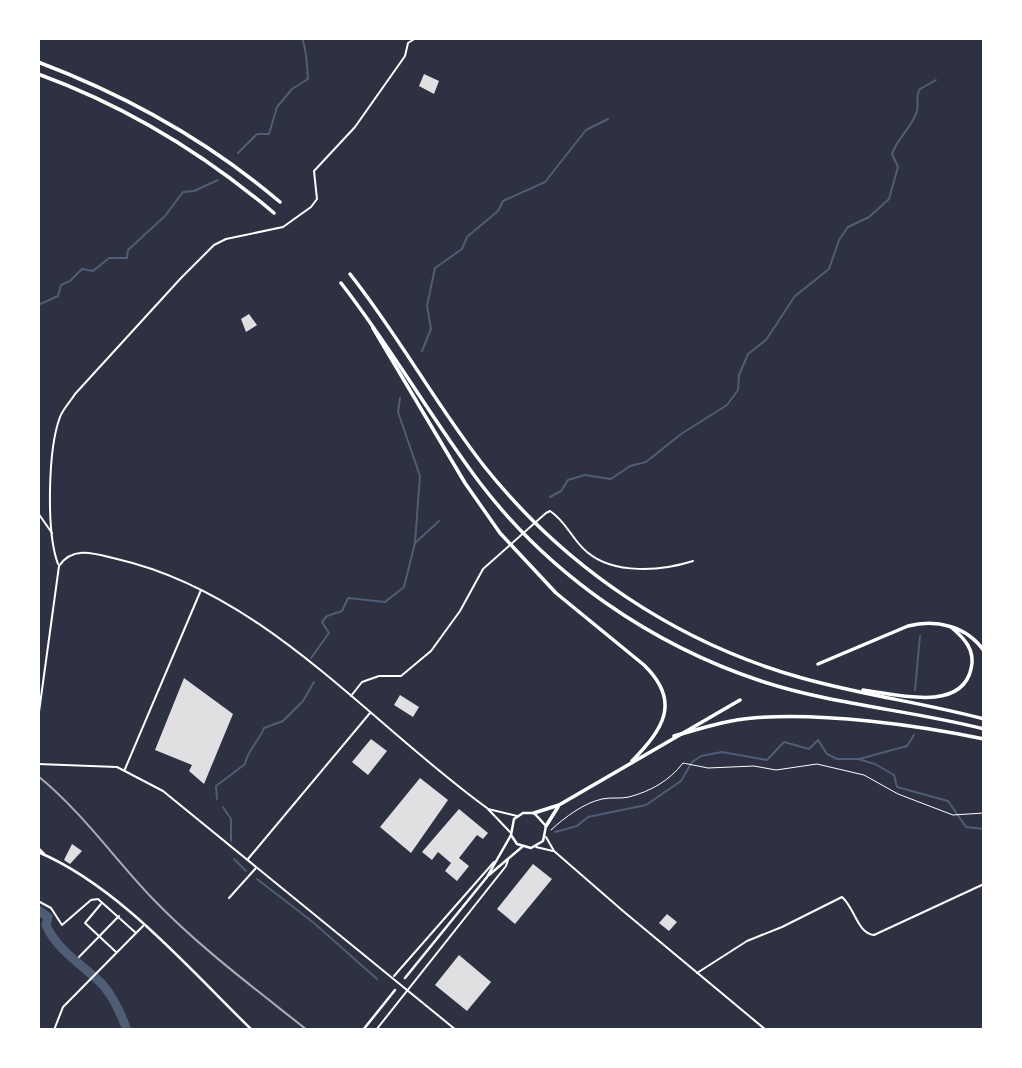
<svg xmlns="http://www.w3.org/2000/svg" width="1022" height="1068" font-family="'IBM Plex Sans',sans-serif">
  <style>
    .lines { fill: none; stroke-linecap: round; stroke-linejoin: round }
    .stream { stroke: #4f5d75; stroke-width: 2 }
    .river { stroke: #4f5d75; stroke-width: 9 }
    .building { fill: #e0e0e3 }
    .path { stroke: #fff; stroke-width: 1 }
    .pedestrian { stroke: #fff; stroke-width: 2 }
    .minor { stroke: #fff; stroke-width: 2 }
    .tertiary { stroke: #fff; stroke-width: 2.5 }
    .motorway { stroke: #fff; stroke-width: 3.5 }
    .rail { stroke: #abadb3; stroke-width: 2 }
  </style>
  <rect width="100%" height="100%" fill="#2d3142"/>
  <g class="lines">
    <g class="stream">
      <path d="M238 153 257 134H269L277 107 292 89 308 79C307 65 307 51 302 38"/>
      <path d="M38 305 58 296 61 285 70 281 82 269 93 271 109 258H127L128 250 165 216 183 192 194 191 218 180"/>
      <path d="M422 351 431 329 427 306 435 268 462 249 467 237 498 211 503 201 545 182 586 130 608 119"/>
      <path d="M400 398 398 412 420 476 415 542"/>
      <path d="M550 497 561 491 568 480 585 475 611 479 630 466 646 462 681 434 727 405 738 390 739 375 748 354 766 340 795 296 829 269 839 240 848 227 869 217 889 199 898 167 892 154C897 138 912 128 917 111 919 103 915 97 920 89L936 80"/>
      <path d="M311 658 329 633 322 622 327 616 342 611 348 598 385 602 404 587 415 543 439 521"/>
      <path d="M915 690 920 636"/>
      <path d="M859 759 907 746 914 735"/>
      <path d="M217 799 216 786 245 764C247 751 259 741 264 728L283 721 303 701 314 682"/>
      <path d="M223 807 231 819V841"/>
      <path d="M555 832 577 826 588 817 646 805 681 781 692 762 701 756 722 752 767 760 784 742 809 749 818 740 827 754 837 759H858L875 764 894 775 897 787 948 801 966 827 984 829"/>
      <path d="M234 859 246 871"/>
      <path d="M257 879 314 923 377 979"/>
    </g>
    <path class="river" d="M38 910 48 917 46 925C57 950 80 963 99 981 112 993 121 1014 127 1030"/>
  </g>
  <g class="building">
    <path d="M424 74 439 81 434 94 419 86Z"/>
    <path d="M249 314 257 325 246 332 241 319Z"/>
    <path d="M184 678 233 714 204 784 189 771 192 765 155 750Z"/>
    <path d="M400 695 419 707 413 717 394 705Z"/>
    <path d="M371 739 387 751 368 775 352 762Z"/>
    <path d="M420 778 448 800 411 853 380 827Z"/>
    <path d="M459 809 488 833 483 839 477 835 459 858 469 866 457 881 445 871 451 863 438 852 432 860 422 852Z"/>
    <path d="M72 844 82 851 70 864 64 860Z"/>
    <path d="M533 864 552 879 515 924 497 909Z"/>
    <path d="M667 914 677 922 669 931 659 923Z"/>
    <path d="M459 955 491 982 467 1011 435 985Z"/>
  </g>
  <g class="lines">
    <path class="path" d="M551 830C565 817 584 803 602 799 611 797 621 799 629 797 651 791 669 781 683 763L708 768 754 766 776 770 817 764 864 775 898 794 953 815 984 813"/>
    <path class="pedestrian" d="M79 957 119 916"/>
    <g class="minor">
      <path d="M431 38H438"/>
      <path d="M38 513 52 533"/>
      <path d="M58 564C46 532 48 449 60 417 63 409 70 402 75 394L181 278 214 245 226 239 283 227 311 207 317 199 314 171 355 127 405 56 408 43 416 38"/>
      <path d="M351 696 362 682 379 676H401L431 651 460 611 483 569 546 513 550 511C567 522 572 540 587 552 614 575 662 571 693 561"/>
      <path d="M38 719 59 566C73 545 96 554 117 559 265 593 368 722 487 808L510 832"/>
      <path d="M38 764 117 767 163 791 456 1030"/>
      <path d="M125 769 201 590"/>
      <path d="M488 809 517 816"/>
      <path d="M546 837 554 851 623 911 766 1030"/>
      <path d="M536 847 553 851"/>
      <path d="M248 859 370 713"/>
      <path d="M229 898 256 868"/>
      <path d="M38 901 51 908 62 925 91 900 98 899 136 933"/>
      <path d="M101 904 85 923 116 952"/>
      <path d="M697 973 747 941 782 927 842 897C855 908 857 933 874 935L984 884"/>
      <path d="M394 976 494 862"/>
      <path d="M54 1030 63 1007 143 926"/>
      <path d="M376 1030 506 866 508 860"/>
    </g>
    <g class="tertiary">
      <path d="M38 848 44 854"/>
      <path d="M38 852C119 886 190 970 252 1030"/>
      <path d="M489 875 522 847"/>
      <path d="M405 978 487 877 511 835 514 819 523 813H534L546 826 543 841 531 848 517 844 511 835"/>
      <path d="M363 1030 395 990"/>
    </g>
    <g class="motorway">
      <path d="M38 62C128 96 207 140 280 202"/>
      <path d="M38 74C126 106 203 153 274 213"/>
      <path d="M350 274C399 336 436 405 484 466 565 568 677 643 802 678 862 695 924 703 984 719"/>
      <path d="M341 283C391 347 431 418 480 483 550 575 652 645 761 681 834 705 910 710 984 729"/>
      <path d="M373 328 465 483 500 533 556 593 644 665C682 702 663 729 632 761"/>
      <path d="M818 664 908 626C936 619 967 626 984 651"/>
      <path d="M863 690C895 694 961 713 971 669 976 650 964 638 951 627"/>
      <path d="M674 736C700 729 726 720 753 718 821 712 917 725 984 739"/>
      <path d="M534 813 559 805 740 700"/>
      <path d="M546 826 558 807"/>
    </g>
    <path class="rail" d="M38 776C82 812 113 857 152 898 199 947 253 987 307 1030"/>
  </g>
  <rect width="1022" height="1068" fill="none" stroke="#ffffff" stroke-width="80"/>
</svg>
